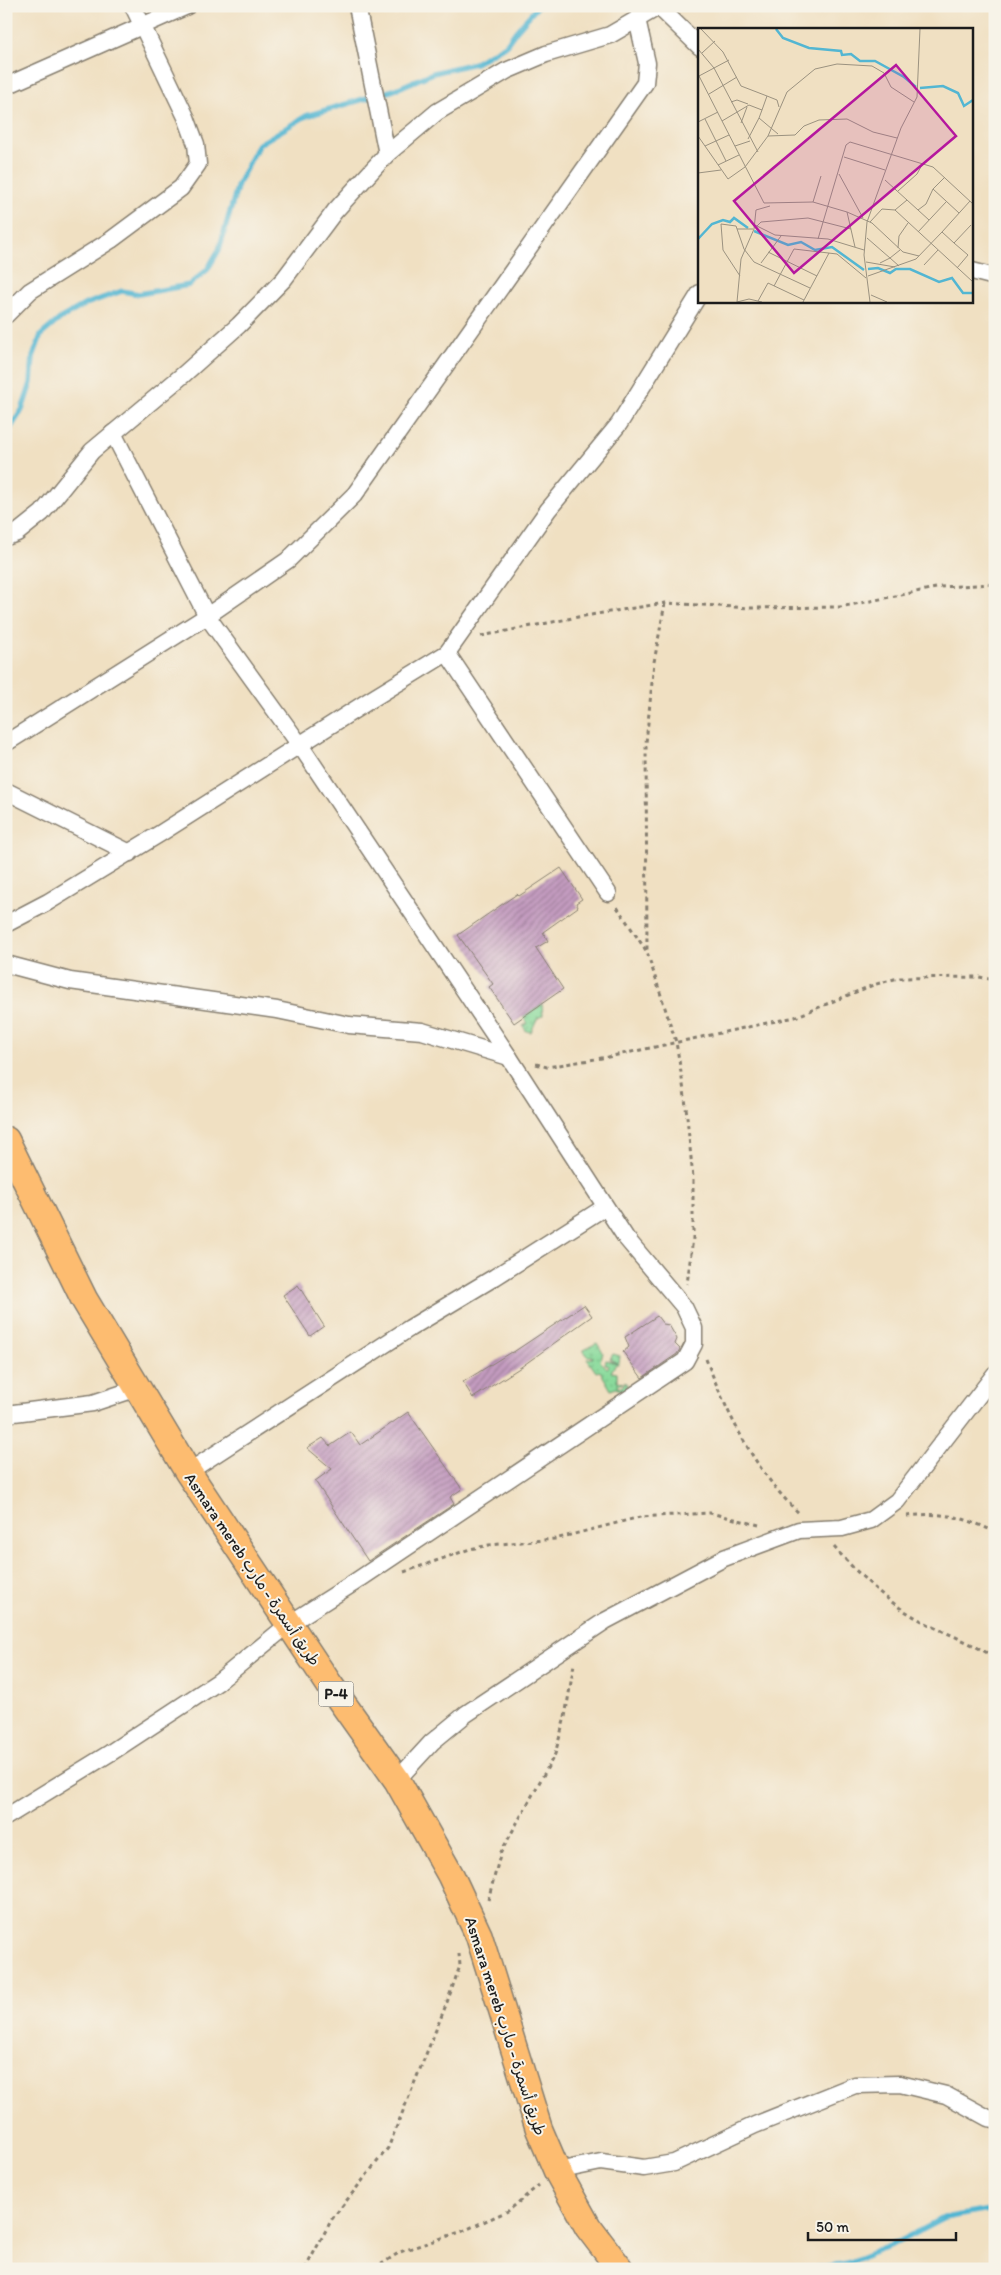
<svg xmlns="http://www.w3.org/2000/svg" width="1001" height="2275" font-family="Itim,'Playpen Sans Arabic',sans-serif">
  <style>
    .grass { fill: url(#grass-dots); stroke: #527b5c }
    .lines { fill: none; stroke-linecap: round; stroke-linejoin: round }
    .stream { stroke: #53b6d2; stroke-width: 5.5 }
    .building { fill: url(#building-hatch) }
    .minor-casing { stroke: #867e6f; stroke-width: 19 }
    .trunk-casing { stroke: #867e6f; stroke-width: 29 }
    .path { stroke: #867e6f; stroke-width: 3; stroke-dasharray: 4 4; stroke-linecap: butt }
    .minor { stroke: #fff; stroke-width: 16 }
    .trunk { stroke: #fdbc70; stroke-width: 26 }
    .labels { text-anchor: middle; stroke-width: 4; stroke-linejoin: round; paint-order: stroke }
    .shield { fill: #f7f3e8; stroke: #5e5c59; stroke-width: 1 }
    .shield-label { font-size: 15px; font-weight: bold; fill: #1c1c1c }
    .street-label { font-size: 16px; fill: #1c1c1c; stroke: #f7f3e8 }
    .inset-river { fill: none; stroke: #53b6d2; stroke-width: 2.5 }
    .inset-road { fill: none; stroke: #9b9280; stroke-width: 1 }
    .view { fill: #b5179e; fill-opacity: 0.15; stroke: #b5179e; stroke-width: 2.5 }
    .inset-edge { fill: none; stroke: #1c1c1c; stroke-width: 2.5 }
  </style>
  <defs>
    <pattern id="grass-dots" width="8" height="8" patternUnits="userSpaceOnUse" patternTransform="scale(1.25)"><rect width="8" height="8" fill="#89da9b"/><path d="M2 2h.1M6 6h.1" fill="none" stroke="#76ba85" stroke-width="1.8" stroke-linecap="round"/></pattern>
    <pattern id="building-hatch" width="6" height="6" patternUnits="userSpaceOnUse" patternTransform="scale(1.25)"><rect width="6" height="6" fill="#c39bbf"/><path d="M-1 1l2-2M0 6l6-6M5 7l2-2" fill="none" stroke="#9e7e9a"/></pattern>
  </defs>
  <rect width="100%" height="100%" fill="#f7f3e8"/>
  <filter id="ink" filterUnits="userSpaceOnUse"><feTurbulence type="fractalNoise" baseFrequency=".02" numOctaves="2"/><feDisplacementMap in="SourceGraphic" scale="10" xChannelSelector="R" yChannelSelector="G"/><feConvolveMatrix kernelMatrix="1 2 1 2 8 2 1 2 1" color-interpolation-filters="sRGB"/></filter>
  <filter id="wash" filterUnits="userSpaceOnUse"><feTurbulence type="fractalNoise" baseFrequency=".0096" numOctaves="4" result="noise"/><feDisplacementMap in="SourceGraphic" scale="20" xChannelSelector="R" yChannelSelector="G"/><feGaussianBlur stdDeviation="1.12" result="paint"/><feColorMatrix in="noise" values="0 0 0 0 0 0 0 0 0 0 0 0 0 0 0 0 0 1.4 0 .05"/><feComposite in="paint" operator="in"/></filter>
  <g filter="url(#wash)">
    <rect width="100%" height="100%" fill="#f0e0c2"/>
    <g class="grass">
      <path d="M542 1004 543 1015 537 1019 531 1032 526 1031 523 1026 528 1023 523 1017Z"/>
      <path d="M597 1343 603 1353 600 1361 607 1368 609 1366 605 1364 606 1360 617 1363 610 1359 613 1354 620 1356 619 1363 615 1365 611 1372 617 1373V1381L623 1383 617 1385 619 1388 623 1386 625 1381 628 1385 626 1390 623 1392 616 1388 611 1390 600 1371 596 1372 587 1359 593 1358V1356H588L583 1350Z"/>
    </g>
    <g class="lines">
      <g class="stream">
        <path d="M6 435 22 410 31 383 33 357 41 335 61 318 86 304 122 291 139 294 189 285 207 270 219 250 238 184 259 144 306 116 394 90 433 73 475 63 506 45 516 31 538 6"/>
        <path d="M813 2269 847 2263 892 2245 944 2218 995 2209"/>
      </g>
    </g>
    <g id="blocks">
      <g class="building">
        <path d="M561 868 582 899 576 903 578 907 543 932 548 941 536 948 563 989 514 1023 489 987 493 984 458 935 517 894 519 896Z"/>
        <path d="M298 1285 324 1326 310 1336 283 1295Z"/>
        <path d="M584 1305 592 1316 521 1367 473 1398 463 1382 511 1352 512 1353Z"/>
        <path d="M657 1316 663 1324 669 1325 677 1339 675 1344 680 1349 677 1354 642 1378 623 1352 629 1347 625 1337Z"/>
        <path d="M408 1412 462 1489 450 1497 454 1504 368 1561 315 1481 332 1469 307 1448 323 1438 330 1446 351 1432 360 1445Z"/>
      </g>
    </g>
  </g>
  <g filter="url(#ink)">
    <use href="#blocks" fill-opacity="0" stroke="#867e6f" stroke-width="1"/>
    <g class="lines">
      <g class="minor-casing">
        <g id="minor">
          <path d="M357 6 387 154"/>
          <path d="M658 6 700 47"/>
          <path d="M6 86 187 6"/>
          <path d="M972 271 995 277"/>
          <path d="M6 315 30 291 111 240 181 188 198 164 196 144 186 117 133 6"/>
          <path d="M6 537 17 533 42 513 92 451 183 375 239 325 284 279 335 211 387 154 437 112 506 71 546 54 610 35 658 7"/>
          <path d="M447 653 608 893"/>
          <path d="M6 743 207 616 288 560 355 494 645 83 647 63 637 19"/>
          <path d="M6 791 130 853"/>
          <path d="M6 924 48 902 161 833 367 702 447 653 548 510 619 424 700 293"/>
          <path d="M6 964 70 981 277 1010 349 1025 422 1031 509 1057"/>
          <path d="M6 1414 93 1403 138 1388"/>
          <path d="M188 1472 410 1328 495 1277 605 1207"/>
          <path d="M397 1780 432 1742 466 1714 605 1621 724 1558 799 1530 842 1528 871 1520 897 1501 995 1374"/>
          <path d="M6 1817 110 1753 218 1682 289 1624 352 1584 685 1361 694 1344V1328L684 1307 626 1238 509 1057 300 745 207 616 113 433"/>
          <path d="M557 2171 601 2162 644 2168 674 2163 755 2125 855 2085 900 2084 946 2095 988 2118 995 2119"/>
        </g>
      </g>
      <g class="trunk-casing">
        <path id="trunk" d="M6 1140 84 1299 188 1472 329 1684 397 1780 451 1876 479 1936 539 2129 557 2171 588 2227 620 2269"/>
      </g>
      <g class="path">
        <path d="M665 603 654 662 646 743 647 952 676 1042 685 1097 693 1178V1238L687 1284"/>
        <path d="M481 636 578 617 665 603 752 608 840 607 941 587 995 584"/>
        <path d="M617 907 647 952"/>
        <path d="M536 1064 547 1067 608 1057 795 1017 873 985 898 978 979 977 995 980"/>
        <path d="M706 1359C727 1413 755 1472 799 1513"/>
        <path d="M907 1516C943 1512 962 1516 995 1532"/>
        <path d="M834 1547C860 1576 889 1605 926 1623 949 1635 973 1643 995 1658"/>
        <path d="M404 1572 470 1549 489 1545 555 1539 640 1517 710 1513 759 1525"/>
        <path d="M488 1900 501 1852 555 1754 565 1717 574 1664"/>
        <path d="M305 2269 332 2219 388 2148 446 2005 460 1966 459 1954"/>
        <path d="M374 2269 400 2252 463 2231 508 2211 539 2185"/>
      </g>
      <use href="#minor" class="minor"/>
      <use href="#trunk" class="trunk"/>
    </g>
  </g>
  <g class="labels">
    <rect class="shield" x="318.5" y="1681.5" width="35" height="25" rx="4"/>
    <g class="shield-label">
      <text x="336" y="1699">P-4</text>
    </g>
    <g class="street-label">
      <text transform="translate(253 1569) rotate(56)" y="6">Asmara mereb طريق أسمرة - مارب</text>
      <text transform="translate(506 2026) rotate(72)" y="6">Asmara mereb طريق أسمرة - مارب</text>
    </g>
  </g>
  <g transform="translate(698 28)">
    <rect width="275" height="275" fill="#f0e0c2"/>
    <path class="inset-river" d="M78 1 85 10 111 20 143 23 144 27 153 26 162 33H177L206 49 218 59M222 60 245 58 260 65 266 78 275 72M56 203 90 217 103 214 117 222 134 219 166 242M0 211 14 196 25 192 32 194 36 190 50 200M170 241 180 240 192 245 198 241H212L241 254 254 250 265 265H275"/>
    <path class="inset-road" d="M3 1 25 24 43 58 69 68M0 21 16 40 60 124M4 25 17 13M0 46 66 175 115 174 149 184 174 195 205 224 221 228M1 48 31 32M11 66 39 49M33 74 39 72 50 76M64 82 69 68 79 72 81 79M7 91 28 133M24 93 51 77 64 82 61 90 80 106M0 94 20 84M43 95 49 79M0 108 30 151 47 139 70 108 97 107 106 98 121 92 149 91 175 104 199 110M70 108 89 64 117 41 139 36 174 38 186 45 193 59 216 74M50 111 61 90M7 118 31 107M37 118 52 113M146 129 187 142M20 137 41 127M0 145 23 142M141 146 165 190M247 149 235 161 261 185M187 152 231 192M200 163 219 146 225 135M209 172 197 182 275 254M272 173 244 204 256 215 273 197M115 174 123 148M220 182 228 176 235 161M149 184 157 219M172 194 184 181 197 182M57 197 77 207 130 211 166 222M59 198 63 194 110 190 153 201M39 201H55M220 204 248 174M169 210 192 230 202 222M120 211 148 117 152 114 235 139 275 176M256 215 270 227 259 240M200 220 201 208 210 195M70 224 119 248M168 234 197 239M63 235 83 208M182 235 192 230 201 238M226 237 240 222M42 248 25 222 23 196 38 198 46 221 56 234 112 260M170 248 218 231 244 204M76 258 96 221 139 226 168 250M173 267 189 274M60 273 70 255 106 272M39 274 43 231 56 201 58 182 72 178M39 274 51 271 64 274M105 274 131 225M172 274 166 227 169 194 203 100 219 69 222 1"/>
    <path class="view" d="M198 37 258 108 96 245 36 173Z"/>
    <rect width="275" height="275" class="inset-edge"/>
  </g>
  <rect width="1001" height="2275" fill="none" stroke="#f7f3e8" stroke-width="25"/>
  <path d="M808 2232v8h148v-8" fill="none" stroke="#1c1c1c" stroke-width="2.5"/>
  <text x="816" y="2232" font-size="15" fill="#1c1c1c" stroke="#f7f3e8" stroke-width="4" paint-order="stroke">50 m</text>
</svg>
